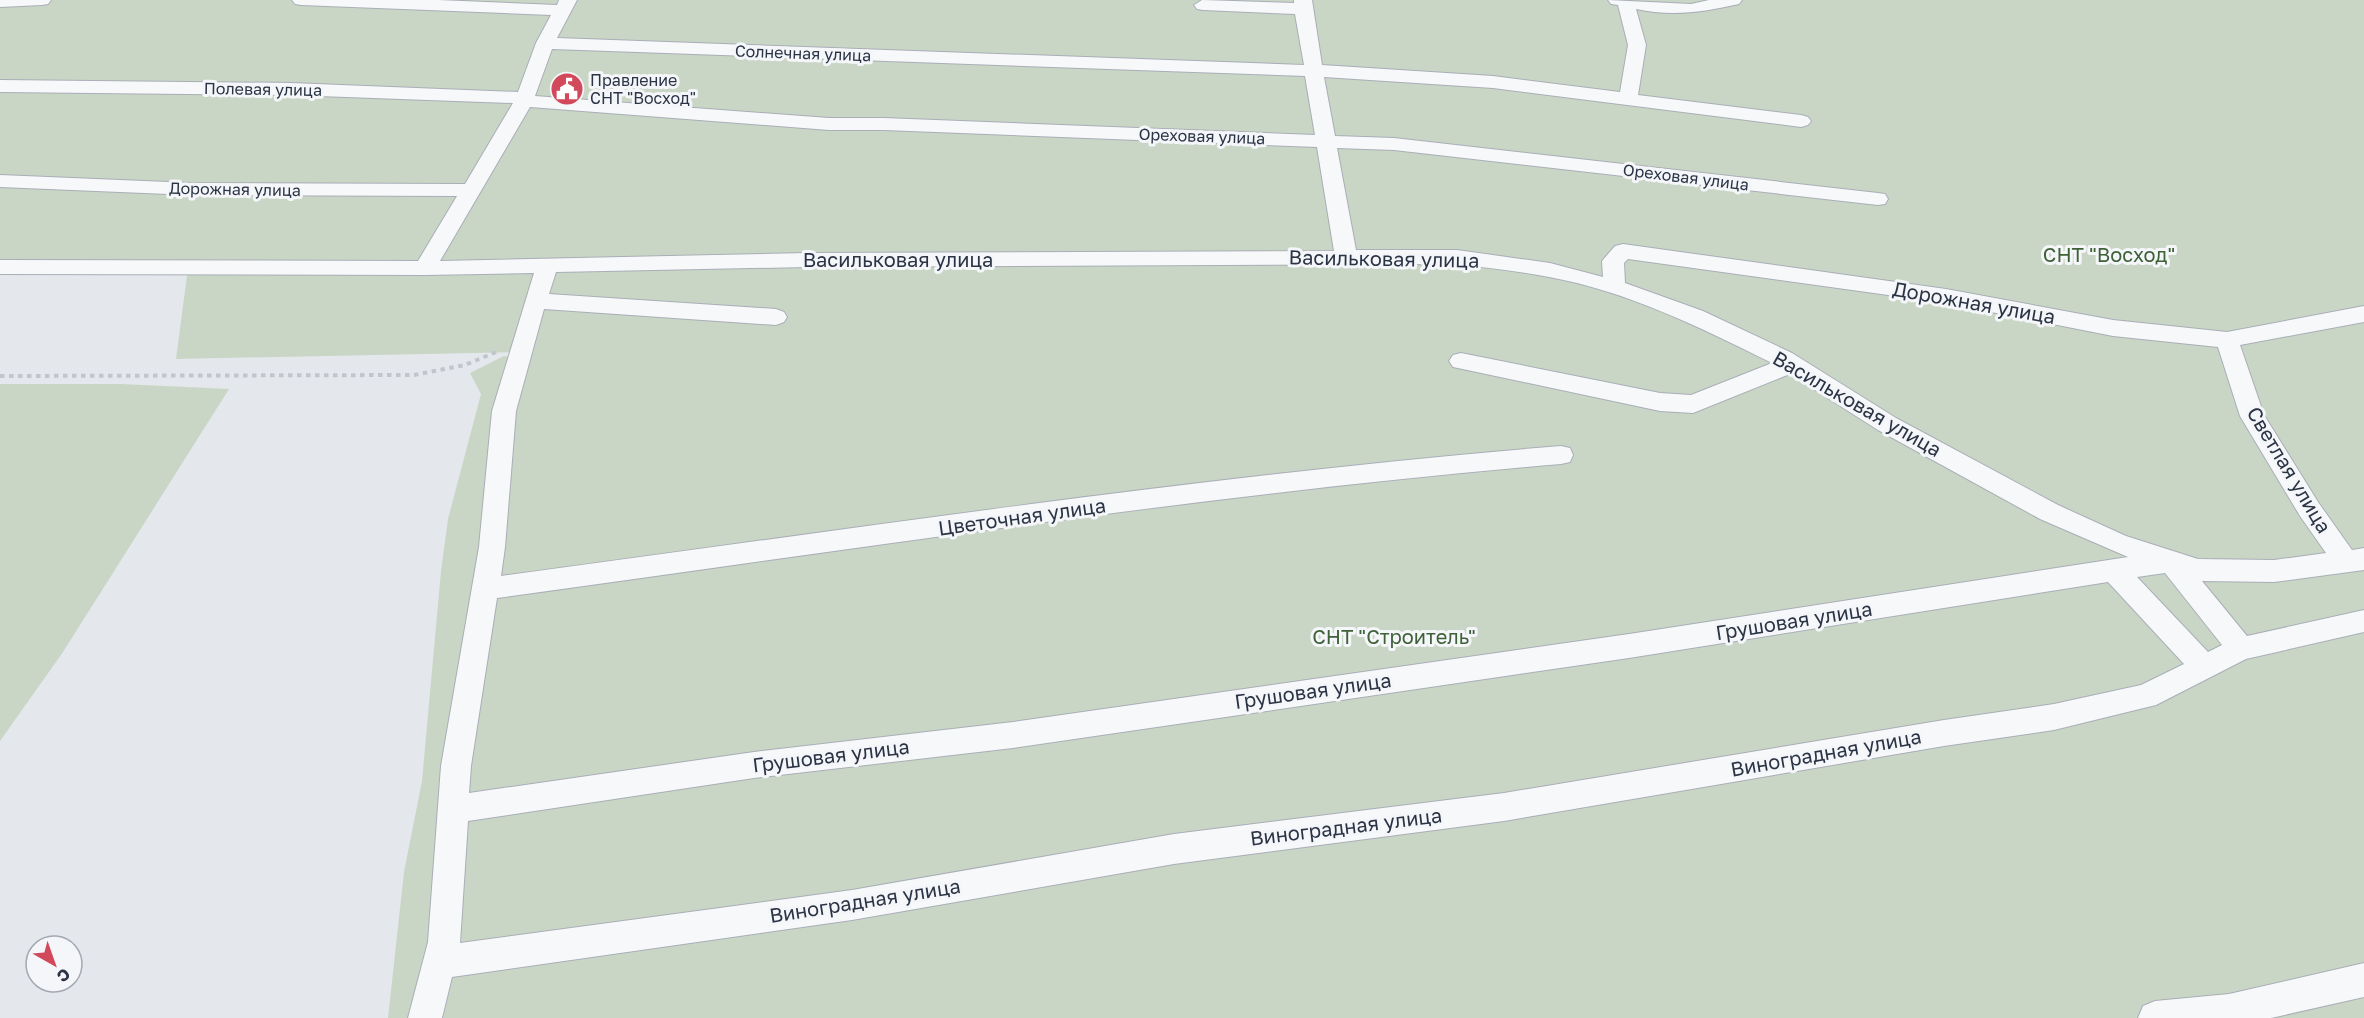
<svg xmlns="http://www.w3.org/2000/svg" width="2364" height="1018" font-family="'Golos Text',sans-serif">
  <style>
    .green { fill: #c9d6c5 }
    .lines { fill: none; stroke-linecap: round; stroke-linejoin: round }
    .minor-casing { stroke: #a9aeb7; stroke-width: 2 }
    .path { stroke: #c2c5cb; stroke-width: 4; stroke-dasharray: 4.5 4.5; stroke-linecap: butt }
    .minor { fill: #f7f8fa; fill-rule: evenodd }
    .labels { text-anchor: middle; stroke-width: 6; stroke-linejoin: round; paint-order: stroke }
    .far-street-label { font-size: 16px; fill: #2b3445; stroke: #f4f6f9 }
    .far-poi-label { font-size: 16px; fill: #2b3445; stroke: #f4f6f9; text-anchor: start }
    .park-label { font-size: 20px; fill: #3f6138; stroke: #f4f6f9 }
    .street-label { font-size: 20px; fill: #2b3445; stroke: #f4f6f9 }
  </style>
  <rect width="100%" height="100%" fill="#e4e7ec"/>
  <g class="green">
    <path d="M0 0H2364V1018H425L520 352 176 359 188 268 0 267Z"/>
    <path d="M504 356 513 357 436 943 416 1018H388L404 872 422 781 441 571 448 519 481 394 470 373Z"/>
    <path d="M0 384H121L229 389 63 652 0 741Z"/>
  </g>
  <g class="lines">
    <g class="minor-casing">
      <g id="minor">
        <path d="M0 0H51L48 4 42 5 0 7Z"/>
        <path d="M292 0H438L557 5 559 0H577L557 38 1304 65 1295 14 1203 10 1197 9 1194 5 1202 0 1294 3V0H1312L1322 65 1493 76 1620 92 1628 45 1618 5 1611 4 1608 0 1691 4 1709 0H1742L1739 4C1704 12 1672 17 1636 9L1646 45 1638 95 1801 115 1808 117 1811 121 1808 125 1801 127 1493 88 1324 77 1335 136 1394 138 1878 193 1885 194 1888 199 1885 204 1878 205 1394 150 1337 148 1356 250H1457L1550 263 1603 277 1602 261 1615 246 1623 244 1946 289 2113 320 2227 332 2364 306V322L2240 345 2264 415 2318 502 2352 550 2364 548V570L2274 582 2202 581 2247 636 2364 610V632L2246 659 2156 705 2054 730 1944 746 1504 821 1174 864 852 920 452 977 442 1018H408L428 942 441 766 479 547 492 411 534 273 425 275 0 274V260L418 261 457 196 192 195 0 187V175L192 183 465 184 513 103 291 95 0 92V80L291 83 518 92 536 43 551 15 301 5 295 4ZM552 49 1305 76 1315 135 884 118H829L535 96ZM530 107 829 130H884L1317 147 1334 251 807 253 440 261ZM1628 259 1946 303 2113 336 2218 347 2240 416 2300 516 2326 553 2274 560 2198 559 2126 536 2058 505 1896 418 1792 353 1703 311 1625 283 1624 263ZM1457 264C1487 268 1518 271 1549 277 1627 291 1701 328 1772 363L1691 395 1660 393 1461 353 1453 355 1449 361 1453 367 1660 411 1693 413 1790 374 1878 430 2040 519 2128 557 1629 634 1013 722 754 752 469 793 471 766 497 598C851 550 1205 494 1561 464L1570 462 1573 455 1570 448 1561 446C1206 475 853 529 501 576L505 547 516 411 544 309 776 325 784 322 787 317 784 312 776 309 549 294 556 272 807 267ZM2165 573 2222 645 2208 652 2137 577ZM2108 582 2184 664 2141 685 2054 704 1944 720 1504 793 1174 834 852 890 460 943 468 821 754 778 1013 748 1629 658Z"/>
        <path d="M2364 963V997L2271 1018H2138L2143 1006 2155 1001 2229 994Z"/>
      </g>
    </g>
    <path class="path" d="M0 376 414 375 465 365 496 352"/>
    <use href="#minor" class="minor"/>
  </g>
  <defs>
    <g id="civic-disc" transform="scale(1.725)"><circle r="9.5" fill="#d1495b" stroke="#f4f6f9"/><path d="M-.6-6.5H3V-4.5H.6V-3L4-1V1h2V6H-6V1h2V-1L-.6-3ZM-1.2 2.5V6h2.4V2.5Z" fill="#fff"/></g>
  </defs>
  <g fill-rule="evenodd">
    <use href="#civic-disc" x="567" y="89"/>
  </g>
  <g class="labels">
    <g class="far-street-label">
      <text transform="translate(803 53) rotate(2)" y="6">Солнечная улица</text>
      <text transform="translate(263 89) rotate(1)" y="6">Полевая улица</text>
      <text transform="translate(1202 136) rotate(2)" y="6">Ореховая улица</text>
      <text transform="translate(1686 177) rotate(7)" y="6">Ореховая улица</text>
      <text transform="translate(235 189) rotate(1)" y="6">Дорожная улица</text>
    </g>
    <g class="far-poi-label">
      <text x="590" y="86">Правление<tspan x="590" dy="18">СНТ "Восход"</tspan></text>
    </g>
    <g class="park-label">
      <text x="2109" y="262">СНТ "Восход"</text>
      <text x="1394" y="644">СНТ "Строитель"</text>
    </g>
    <g class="street-label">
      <text transform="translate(1384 259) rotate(1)" y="7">Васильковая улица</text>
      <text x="898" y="267">Васильковая улица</text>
      <text transform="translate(1974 303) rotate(10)" y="7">Дорожная улица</text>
      <text transform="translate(1857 404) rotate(30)" y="7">Васильковая улица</text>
      <text transform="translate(2289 470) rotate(59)" y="7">Светлая улица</text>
      <text transform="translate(1022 517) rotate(-8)" y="7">Цветочная улица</text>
      <text transform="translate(1794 621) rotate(-9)" y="7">Грушовая улица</text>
      <text transform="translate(1313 691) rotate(-8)" y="7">Грушовая улица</text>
      <text transform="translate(1826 753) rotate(-10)" y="7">Виноградная улица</text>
      <text transform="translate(831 756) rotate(-7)" y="7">Грушовая улица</text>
      <text transform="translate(1346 827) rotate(-7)" y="7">Виноградная улица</text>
      <text transform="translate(865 901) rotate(-9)" y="7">Виноградная улица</text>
    </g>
  </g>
  <g transform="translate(54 964) rotate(140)"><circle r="28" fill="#f4f6f9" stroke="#a4a8b1" stroke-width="1.5"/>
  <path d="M0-4.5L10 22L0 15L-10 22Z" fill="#d1495b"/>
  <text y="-9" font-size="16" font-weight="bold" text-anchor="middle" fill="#2b3445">С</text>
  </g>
</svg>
